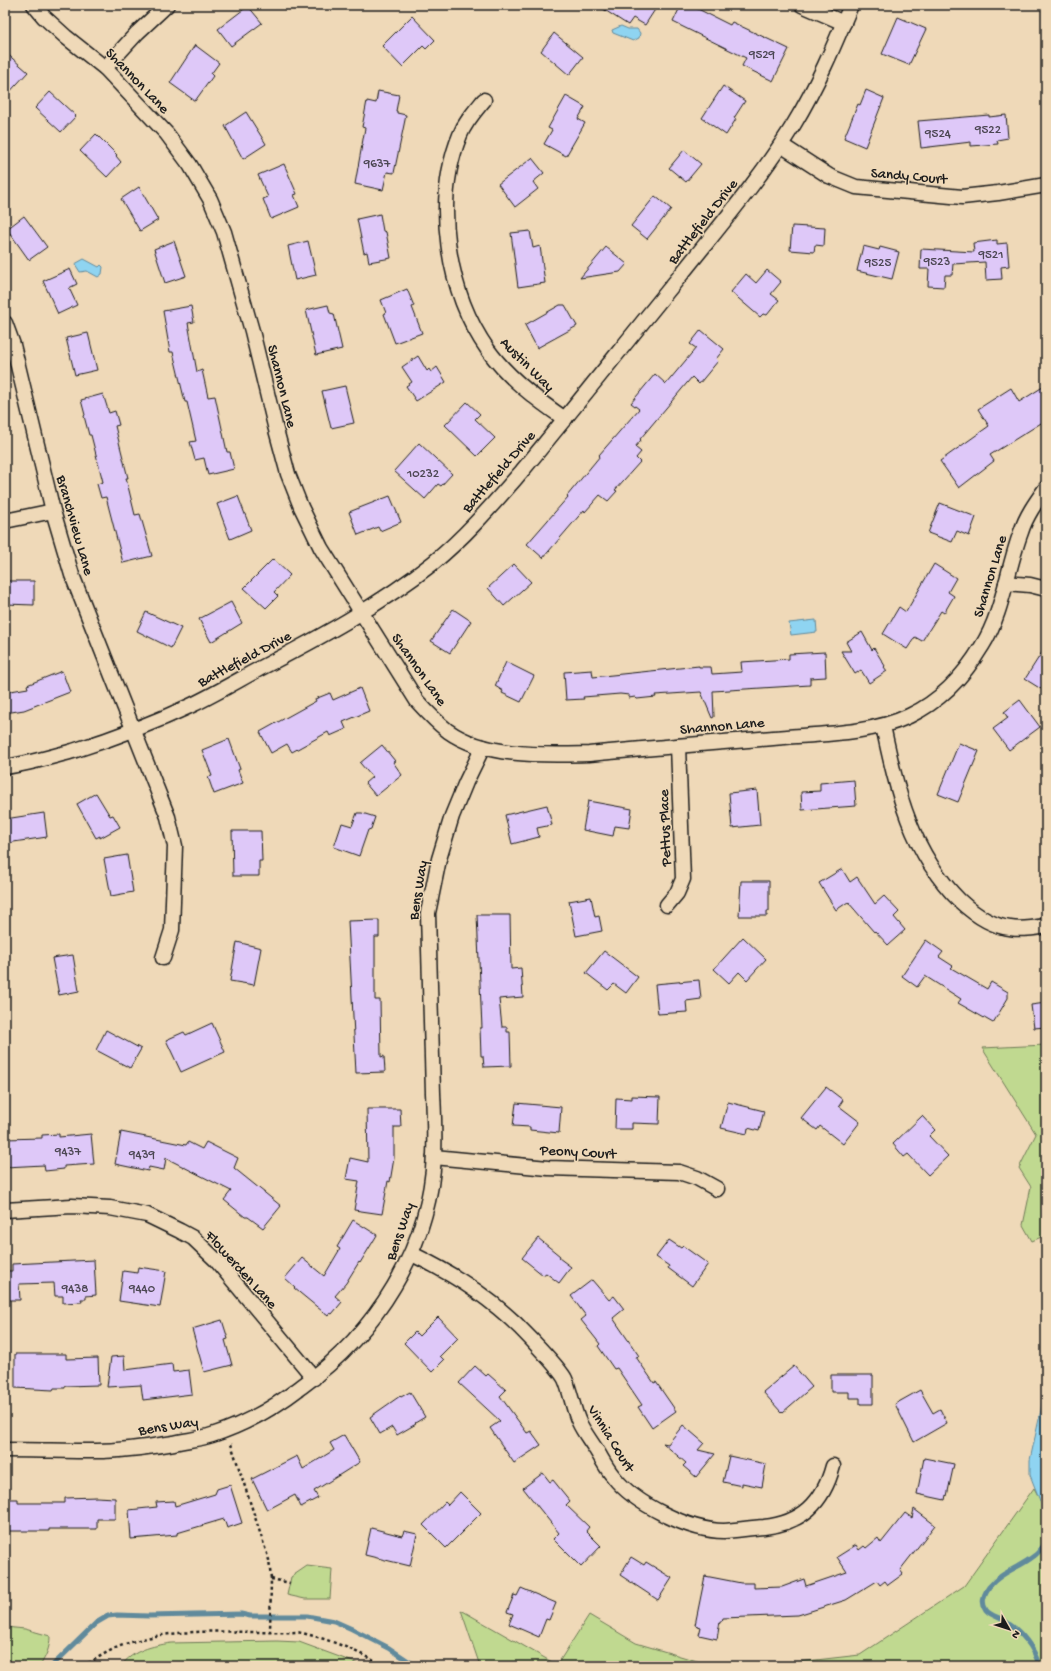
<svg xmlns="http://www.w3.org/2000/svg" width="1051" height="1671" font-family="'Gochi Hand',sans-serif">
  <style>
    .green { fill: #c0d990; stroke: #6e7a56 }
    .water { fill: #8fd4f1; stroke: #618a9c }
    .lines { fill: none; stroke-linecap: round; stroke-linejoin: round }
    .stream { stroke: #618a9c; stroke-width: 5 }
    .building { fill: #dec8f8; stroke: #1c1c1c }
    .minor-casing { stroke: #1c1c1c; stroke-width: 17 }
    .path { stroke: #1c1c1c; stroke-width: 2.5; stroke-dasharray: 3 3; stroke-linecap: butt }
    .minor { stroke: #efd9b8; stroke-width: 14 }
    .labels { text-anchor: middle; stroke-width: 3; stroke-linejoin: round; paint-order: stroke }
    .number-label { font-size: 13px; fill: #4c4753 }
    .street-label { font-size: 15px; fill: #1c1c1c; stroke: #efd9b8 }
  </style>
  <rect width="100%" height="100%" fill="#efd9b8"/>
  <filter id="ink" filterUnits="userSpaceOnUse"><feTurbulence type="fractalNoise" baseFrequency=".025" numOctaves="2"/><feDisplacementMap in="SourceGraphic" scale="8" xChannelSelector="R" yChannelSelector="G"/><feConvolveMatrix kernelMatrix="1 2 1 2 8 2 1 2 1" color-interpolation-filters="sRGB"/></filter>
  <g filter="url(#ink)">
    <g class="green">
      <path d="M1046 1045V1235L1032 1241 1023 1225 1031 1187 1019 1168 1036 1134 982 1048Z"/>
      <path d="M1034 1488 1043 1505 1046 1516V1666H763L860 1655 964 1586Z"/>
      <path d="M307 1566 332 1569 330 1599H305L287 1595 291 1577Z"/>
      <path d="M461 1610 557 1665 589 1615 636 1643 714 1666H480Z"/>
      <path d="M5 1627 25 1629 50 1636C50 1648 46 1656 40 1666H5Z"/>
      <path d="M277 1641 299 1642 364 1666H121C133 1650 152 1646 171 1643Z"/>
    </g>
    <g class="water">
      <path d="M621 26 628 29H637L640 33 639 38 633 41 613 33 612 30Z"/>
      <path d="M84 259 99 267 101 265 103 267 102 274 98 277 87 271 80 272 75 264Z"/>
      <path d="M816 620 817 632 791 635 789 623Z"/>
      <path d="M1046 1366V1516L1030 1475V1460L1041 1410Z"/>
    </g>
    <g class="lines">
      <g class="stream">
        <path d="M52 1666 96 1623 108 1616 117 1615 149 1616 241 1614 250 1616H307L334 1621 352 1629 389 1648 416 1666"/>
        <path d="M1039 1666C1035 1648 1021 1631 1005 1621 999 1617 991 1616 986 1610 981 1603 984 1594 989 1587 1001 1572 1019 1568 1034 1556 1039 1553 1042 1547 1046 1543"/>
      </g>
    </g>
    <g class="building">
      <path d="M597 5H658L645 25 633 18 628 25Z"/>
      <path d="M681 5H690L730 25 732 22 789 49 773 81 742 66 746 58 673 22Z"/>
      <path d="M248 6 262 23 231 46 218 29Z"/>
      <path d="M412 16 435 40 426 49 423 46 402 67 382 46Z"/>
      <path d="M898 17 926 29 909 65 882 54Z"/>
      <path d="M554 33 583 57 569 75 541 51Z"/>
      <path d="M195 45 219 63 211 74 213 76 195 101 170 83Z"/>
      <path d="M5 52 28 72 5 97Z"/>
      <path d="M723 86 745 101 734 118 736 119 726 135 702 118Z"/>
      <path d="M866 90 884 98 865 147 844 138 858 104 860 105Z"/>
      <path d="M378 91 399 95 396 111H397V113L406 115 394 173 387 172 383 190 355 184 365 128 362 127 367 101 376 103Z"/>
      <path d="M50 92 76 116 61 132 35 108Z"/>
      <path d="M566 96 585 107 578 119 585 123 566 156 544 144 552 130 548 128Z"/>
      <path d="M246 112 266 144 243 159 225 126Z"/>
      <path d="M989 115V117L1006 115 1008 138 997 140 998 144 971 146V142L921 148 918 121Z"/>
      <path d="M96 134 117 155 116 156 121 162 107 177 80 151Z"/>
      <path d="M684 150 701 164 686 182 669 168Z"/>
      <path d="M532 158 544 173 533 182 538 189 515 207 498 184Z"/>
      <path d="M284 164 297 194 294 195 299 207 271 219 263 199 268 197 258 175Z"/>
      <path d="M139 187 158 220 140 231 121 199Z"/>
      <path d="M655 196 671 209 647 239 631 226Z"/>
      <path d="M380 214 383 231 386 232 391 258 369 262 367 252 364 253 357 219Z"/>
      <path d="M24 216 47 247 29 260 7 229Z"/>
      <path d="M792 226 825 228 824 246 815 245 814 252 790 250Z"/>
      <path d="M530 231 533 248 540 246 545 283 518 287 511 233Z"/>
      <path d="M997 240V244L1007 243 1009 266 1001 267 1002 279 986 280 985 262 953 264 952 275H945L944 287 928 286 929 269H920L921 249 974 252 973 243Z"/>
      <path d="M174 241 186 276 165 283 154 249Z"/>
      <path d="M308 241 316 275 295 280 288 246Z"/>
      <path d="M863 246 879 250 880 247 899 252 892 279 857 271Z"/>
      <path d="M606 247 627 264 620 272 580 278Z"/>
      <path d="M70 269 77 284 69 288 77 305 58 314 43 281Z"/>
      <path d="M767 270 781 282 771 294 779 300 767 315 763 314 760 317 731 292 746 274 756 283Z"/>
      <path d="M407 289 414 306 412 307 422 333 395 343 384 314 386 313 381 300Z"/>
      <path d="M328 305 330 313 334 314 342 349 316 355 306 310Z"/>
      <path d="M560 305H565L577 326 537 348 525 325Z"/>
      <path d="M191 306 194 322 188 323 197 372 202 370 208 397 215 396 227 452H230L234 469 208 475 204 458 195 460 190 442 196 441 187 402H185L173 352H170L163 311Z"/>
      <path d="M701 330 724 349 716 359 718 361 699 384 692 377 640 439 641 440 635 447 641 452 636 458 640 462 615 490 617 491 608 501 600 495 585 512 584 510 543 558 527 544 568 497 567 496 600 456 599 455 639 409 631 403 655 374 666 384 696 348 690 344Z"/>
      <path d="M88 333 97 370 75 375 66 338Z"/>
      <path d="M418 356 427 371 429 369 431 372 437 367 446 382 416 401 406 386 412 382 402 367Z"/>
      <path d="M1046 385V420L990 455 994 461 959 488 940 461 989 426 978 409 1011 388 1019 402Z"/>
      <path d="M345 386 354 423 331 428 322 391Z"/>
      <path d="M103 394 109 413 115 411 119 425 115 426 128 478H126L135 515 140 514 152 556 123 563 106 497 101 498 97 484 103 482 91 435H89L84 416 85 415 81 400Z"/>
      <path d="M467 402 480 414 475 419 495 438 477 456 445 425Z"/>
      <path d="M419 443 452 474 441 486 438 484 425 499 394 471Z"/>
      <path d="M238 496 251 530 230 539 217 504Z"/>
      <path d="M390 496 401 522 380 531 378 527 358 535 349 512Z"/>
      <path d="M940 503 976 517 969 536 957 531 952 542 928 533Z"/>
      <path d="M273 559 290 575 274 592 278 596 266 608 244 588Z"/>
      <path d="M514 564 531 582 504 606 488 588Z"/>
      <path d="M934 564 956 578 948 592 954 596 944 613 941 611 922 641 915 637 907 649 883 634 899 607 906 612Z"/>
      <path d="M5 581H34V605L5 604Z"/>
      <path d="M231 602 242 623 211 642 199 619Z"/>
      <path d="M453 609 471 621 450 653 431 641Z"/>
      <path d="M146 612 181 628 171 648 137 631Z"/>
      <path d="M862 632 872 650 874 648 885 666 884 667 887 671 869 683 861 670 855 674 841 651H851L846 642Z"/>
      <path d="M1046 646V681L1041 689 1025 679Z"/>
      <path d="M825 652 826 677 810 678V685L713 691 714 717 712 718 701 692 655 695 656 697 637 699 635 697 629 698V695L620 694 583 697 584 699 566 700 564 672 592 670 593 677 699 666V667H711L712 674 742 672 741 662 789 659V654Z"/>
      <path d="M506 662 534 676 521 702 502 693 503 691 495 686Z"/>
      <path d="M62 671 70 692 24 710 5 713V692L28 688 27 685Z"/>
      <path d="M360 688 369 711 343 722 346 729 330 736 328 732 292 752 287 744 271 753 260 732 316 701 315 699 330 693 333 700Z"/>
      <path d="M1020 700 1040 727 1009 750 993 729 1008 718 1004 712Z"/>
      <path d="M229 739 240 769 238 770 243 783 214 794 208 777 212 776 202 750Z"/>
      <path d="M959 743 979 751 958 802 938 794Z"/>
      <path d="M382 745 395 761 393 762 402 775 376 796 365 783 372 777 360 763Z"/>
      <path d="M854 780 856 806 802 810 801 792 820 791V783Z"/>
      <path d="M757 790 760 825 732 828 729 793Z"/>
      <path d="M96 793 110 816 113 815 120 827 100 838V836L96 838 77 804Z"/>
      <path d="M588 801 632 809 629 828 615 826 613 836 583 830Z"/>
      <path d="M547 805 552 825 537 828 539 837 512 844 505 815Z"/>
      <path d="M44 813 47 837 7 843 5 819Z"/>
      <path d="M357 813H362L375 817 371 829 368 830 359 856 334 847 342 823 352 826Z"/>
      <path d="M232 831H261L262 861H259V876H233Z"/>
      <path d="M127 855 133 892 111 896 104 859Z"/>
      <path d="M842 869 850 882 857 877 875 904 884 896 899 912 894 917 905 930 888 945 875 931 874 932 848 902 836 910 819 883Z"/>
      <path d="M741 881H769V911H767V916H739Z"/>
      <path d="M591 897 595 917 599 916 602 931 576 936 569 901Z"/>
      <path d="M477 915H510L511 969 521 968 523 997 499 999 502 1027H507V1032H510L511 1066 484 1067 483 1056H481L480 1028H482Z"/>
      <path d="M379 920V937H375V1000H380L381 1057 384 1056 385 1072 356 1073 348 921Z"/>
      <path d="M743 937 766 959 747 980 739 972 729 983 714 969Z"/>
      <path d="M926 940 943 952 939 957 953 966 951 968 987 989 991 982 1008 992V998L993 1023 958 1003 961 999 925 976 917 987 902 976Z"/>
      <path d="M237 942 261 948 254 985 230 981Z"/>
      <path d="M604 951 638 977 626 993 614 984 608 990 586 973Z"/>
      <path d="M73 955 79 991 59 995 52 958Z"/>
      <path d="M699 980 701 999 686 1001 687 1012 658 1014 655 984Z"/>
      <path d="M1046 1003V1027L1034 1028 1031 1005Z"/>
      <path d="M212 1023 225 1052 181 1072 166 1040 184 1032 186 1035Z"/>
      <path d="M106 1030 141 1049 130 1068 96 1050Z"/>
      <path d="M826 1087 843 1100 839 1106 860 1122 843 1144 820 1126 817 1130 801 1118Z"/>
      <path d="M632 1096 660 1097 659 1124 632 1123V1129H615L616 1098 632 1099Z"/>
      <path d="M728 1102 764 1111 759 1131 748 1128 747 1134 721 1128Z"/>
      <path d="M516 1103 561 1107 559 1133 530 1130V1127L513 1126Z"/>
      <path d="M367 1109H400L401 1127H394V1158L390 1182 388 1181 382 1214 354 1210 359 1181 346 1179 350 1158 368 1162Z"/>
      <path d="M922 1116 935 1130 929 1136 948 1156 928 1175 908 1154 904 1157 893 1144Z"/>
      <path d="M121 1132 186 1145 188 1142 202 1149 206 1142 238 1158 234 1168 281 1206 263 1228 248 1217H245L224 1200 231 1191 166 1158 164 1170 149 1167 148 1171 115 1164Z"/>
      <path d="M59 1134V1137L91 1134 94 1164 64 1166V1169L45 1171 44 1165 5 1167V1139L42 1138V1135Z"/>
      <path d="M353 1220 377 1235 360 1263 359 1262 346 1283 335 1296 342 1302 332 1314 330 1313 328 1316 294 1288 295 1287 285 1278 302 1258 324 1276 340 1249 337 1247Z"/>
      <path d="M538 1238 560 1256 559 1258 571 1267 559 1283 546 1273 543 1275 522 1258Z"/>
      <path d="M669 1240 681 1248 683 1246 708 1264 692 1286 668 1268 669 1266 656 1257Z"/>
      <path d="M94 1260 96 1295 86 1296V1299H81L82 1302 63 1303V1296H55L54 1283 19 1284 20 1300H5V1271H12V1264Z"/>
      <path d="M138 1267 166 1271 160 1307 119 1301 123 1271 137 1273Z"/>
      <path d="M592 1280 609 1300 614 1296 624 1309 613 1318 639 1356 636 1357 654 1383 656 1382 676 1411 652 1428 638 1407 642 1405 617 1368 614 1369 598 1346 600 1344 581 1320 586 1316 571 1296Z"/>
      <path d="M438 1317 458 1338 440 1356 444 1360 432 1372 404 1343 415 1332 419 1336Z"/>
      <path d="M222 1320 228 1339 225 1340 232 1365 204 1372 192 1329Z"/>
      <path d="M15 1354H66V1359L98 1358 99 1385 65 1386V1388H54L53 1390 15 1388Z"/>
      <path d="M124 1356 125 1370 172 1364 173 1372 189 1370 192 1394 143 1400 141 1385 107 1387 111 1357Z"/>
      <path d="M475 1366 486 1376 488 1374 506 1390 500 1396 527 1433 531 1431 541 1445 514 1463 490 1428 500 1421 459 1383Z"/>
      <path d="M794 1366 812 1387 783 1412 782 1411 781 1412 763 1392Z"/>
      <path d="M831 1375H873V1404H860V1398H849V1392H831Z"/>
      <path d="M920 1390 933 1413 940 1409 947 1423 914 1442 895 1404Z"/>
      <path d="M410 1392 425 1417 415 1423 416 1424 397 1435 392 1427 380 1434 370 1417 400 1396 401 1397Z"/>
      <path d="M683 1425 704 1443 698 1450 715 1454 696 1477 683 1466 686 1463 663 1443 668 1444Z"/>
      <path d="M344 1435 360 1462 314 1491 318 1498 301 1507 295 1495 267 1510 252 1479 297 1456 303 1469 334 1450 330 1443Z"/>
      <path d="M729 1456 766 1464 762 1487 742 1483V1486L723 1482Z"/>
      <path d="M924 1458 954 1464 947 1496 946 1495 945 1500 917 1494Z"/>
      <path d="M543 1473 550 1482 553 1480 570 1501 566 1505 589 1527 586 1531 601 1546 581 1567 553 1539 559 1533 523 1488Z"/>
      <path d="M230 1485 242 1523 227 1528 224 1519 177 1533V1535L131 1539 129 1510 157 1507 156 1502 174 1501 175 1506 215 1494 217 1489Z"/>
      <path d="M460 1492 481 1513 446 1548 423 1525 445 1502 448 1505Z"/>
      <path d="M97 1497 115 1498V1519H97V1529H49V1531H5V1499H18V1503H65V1498Z"/>
      <path d="M914 1509 935 1525 900 1570 903 1574 888 1585 885 1581 880 1585 877 1581 846 1600 798 1615 723 1618 722 1621H720L717 1639 699 1635 701 1627 695 1625 705 1576 741 1583H754V1588L782 1587 804 1579 806 1586 847 1572 837 1557 856 1545 859 1550 864 1546 866 1548 878 1538 881 1543 905 1513 912 1518Z"/>
      <path d="M371 1528 402 1536 404 1531 417 1534 410 1566 365 1555Z"/>
      <path d="M631 1557 644 1565 646 1562 672 1578 658 1600 620 1575Z"/>
      <path d="M521 1588 556 1603 549 1620 546 1619 539 1637 509 1624 513 1614 507 1612 514 1595 517 1596Z"/>
    </g>
    <g class="lines">
      <g class="minor-casing">
        <g id="minor">
          <path d="M34 5 44 17 66 37 105 68 167 134 190 165 210 199 224 232 252 331 275 426 288 474 301 507 321 548 417 701C427 712 436 722 448 731 486 758 545 755 589 754 650 748 712 743 773 738 816 734 869 735 909 716 941 701 964 676 982 646 1003 613 1007 569 1021 532 1026 516 1036 502 1046 488"/>
          <path d="M802 5 844 23"/>
          <path d="M105 68 137 33 167 5"/>
          <path d="M484 100C475 111 465 122 460 135 433 201 447 292 488 350 508 378 537 400 565 419"/>
          <path d="M781 145 829 176 856 187 962 197 998 193 1046 185"/>
          <path d="M5 323 13 345 53 511 72 575 168 817 175 846 172 930 163 958"/>
          <path d="M5 521 53 511"/>
          <path d="M1006 583 1030 585 1046 589"/>
          <path d="M883 726C897 791 911 853 960 901 974 914 991 926 1010 928 1022 930 1034 928 1046 926"/>
          <path d="M5 767C28 764 51 757 73 751 114 738 154 723 192 705 215 694 237 681 259 669 319 638 380 605 433 563 466 536 494 503 522 471 575 407 627 341 680 276 719 227 761 178 794 124 817 86 834 46 851 5"/>
          <path d="M667 905 677 893 683 879 678 746"/>
          <path d="M434 1157 548 1168 679 1172 697 1178 717 1189"/>
          <path d="M5 1210 72 1206 110 1208 147 1215 180 1231 193 1238 216 1260 314 1378"/>
          <path d="M412 1254C459 1277 496 1301 532 1340 540 1349 560 1369 565 1379 571 1393 573 1409 579 1422 583 1431 590 1440 595 1448 601 1457 606 1468 613 1476 634 1504 690 1531 724 1531 737 1530 751 1528 764 1527 802 1523 823 1503 833 1466"/>
          <path d="M5 1450C35 1450 66 1451 96 1451 122 1451 149 1447 174 1443 187 1440 200 1439 212 1435 244 1425 275 1407 301 1387 376 1333 430 1249 434 1155 435 1134 434 1114 433 1093L428 913 439 859 452 816 466 782 483 747"/>
        </g>
      </g>
      <g class="path">
        <path d="M231 1444 269 1560 271 1579 270 1633"/>
        <path d="M271 1579 290 1583"/>
        <path d="M83 1666C95 1660 106 1652 118 1647 173 1624 239 1634 297 1632 327 1638 356 1650 383 1666"/>
      </g>
      <use href="#minor" class="minor"/>
    </g>
  </g>
  <g class="labels">
    <g class="number-label">
      <text x="762" y="58">9529</text>
      <text x="988" y="133">9522</text>
      <text x="938" y="137">9524</text>
      <text x="377" y="167">9637</text>
      <text x="991" y="258">9521</text>
      <text x="937" y="265">9523</text>
      <text x="878" y="266">9525</text>
      <text x="423" y="477">10232</text>
      <text x="68" y="1155">9437</text>
      <text x="142" y="1158">9439</text>
      <text x="75" y="1292">9438</text>
      <text x="142" y="1292">9440</text>
    </g>
    <g class="street-label">
      <text transform="translate(138 80) rotate(46)" y="5">Shannon Lane</text>
      <text transform="translate(909 175) rotate(5)" y="5">Sandy Court</text>
      <text transform="translate(702 221) rotate(-52)" y="5">Battlefield Drive</text>
      <text transform="translate(528 364) rotate(45)" y="5">Austin Way</text>
      <text transform="translate(283 386) rotate(76)" y="5">Shannon Lane</text>
      <text transform="translate(498 471) rotate(-49)" y="5">Battlefield Drive</text>
      <text transform="translate(76 525) rotate(74)" y="5">Branchview Lane</text>
      <text transform="translate(989 576) rotate(-73)" y="5">Shannon Lane</text>
      <text transform="translate(244 658) rotate(-28)" y="5">Battlefield Drive</text>
      <text transform="translate(420 669) rotate(55)" y="5">Shannon Lane</text>
      <text transform="translate(722 725) rotate(-5)" y="5">Shannon Lane</text>
      <text transform="translate(664 828) rotate(-92)" y="5">Pettus Place</text>
      <text transform="translate(417 890) rotate(-81)" y="5">Bens Way</text>
      <text transform="translate(578 1151) rotate(3)" y="5">Peony Court</text>
      <text transform="translate(399 1231) rotate(-71)" y="5">Bens Way</text>
      <text transform="translate(242 1269) rotate(48)" y="5">Flowerden Lane</text>
      <text transform="translate(168 1425) rotate(-9)" y="5">Bens Way</text>
      <text transform="translate(612 1438) rotate(58)" y="5">Vinnia Court</text>
    </g>
  </g>
  <rect width="1051" height="1671" fill="none" stroke="#efd9b8" stroke-width="20"/>
  <rect x="10" y="10" width="1031" height="1651" fill="none" stroke="#1c1c1c" stroke-width="1.5" filter="url(#ink)"/>
  <g transform="translate(1009 1629) rotate(129)" stroke="#efd9b8" stroke-width="3" paint-order="stroke">
  <path d="M0-3L7 15L0 10L-7 15Z" fill="#1c1c1c"/>
  <text y="-6" font-size="11" font-weight="bold" text-anchor="middle" fill="#1c1c1c">N</text>
  </g>
</svg>
